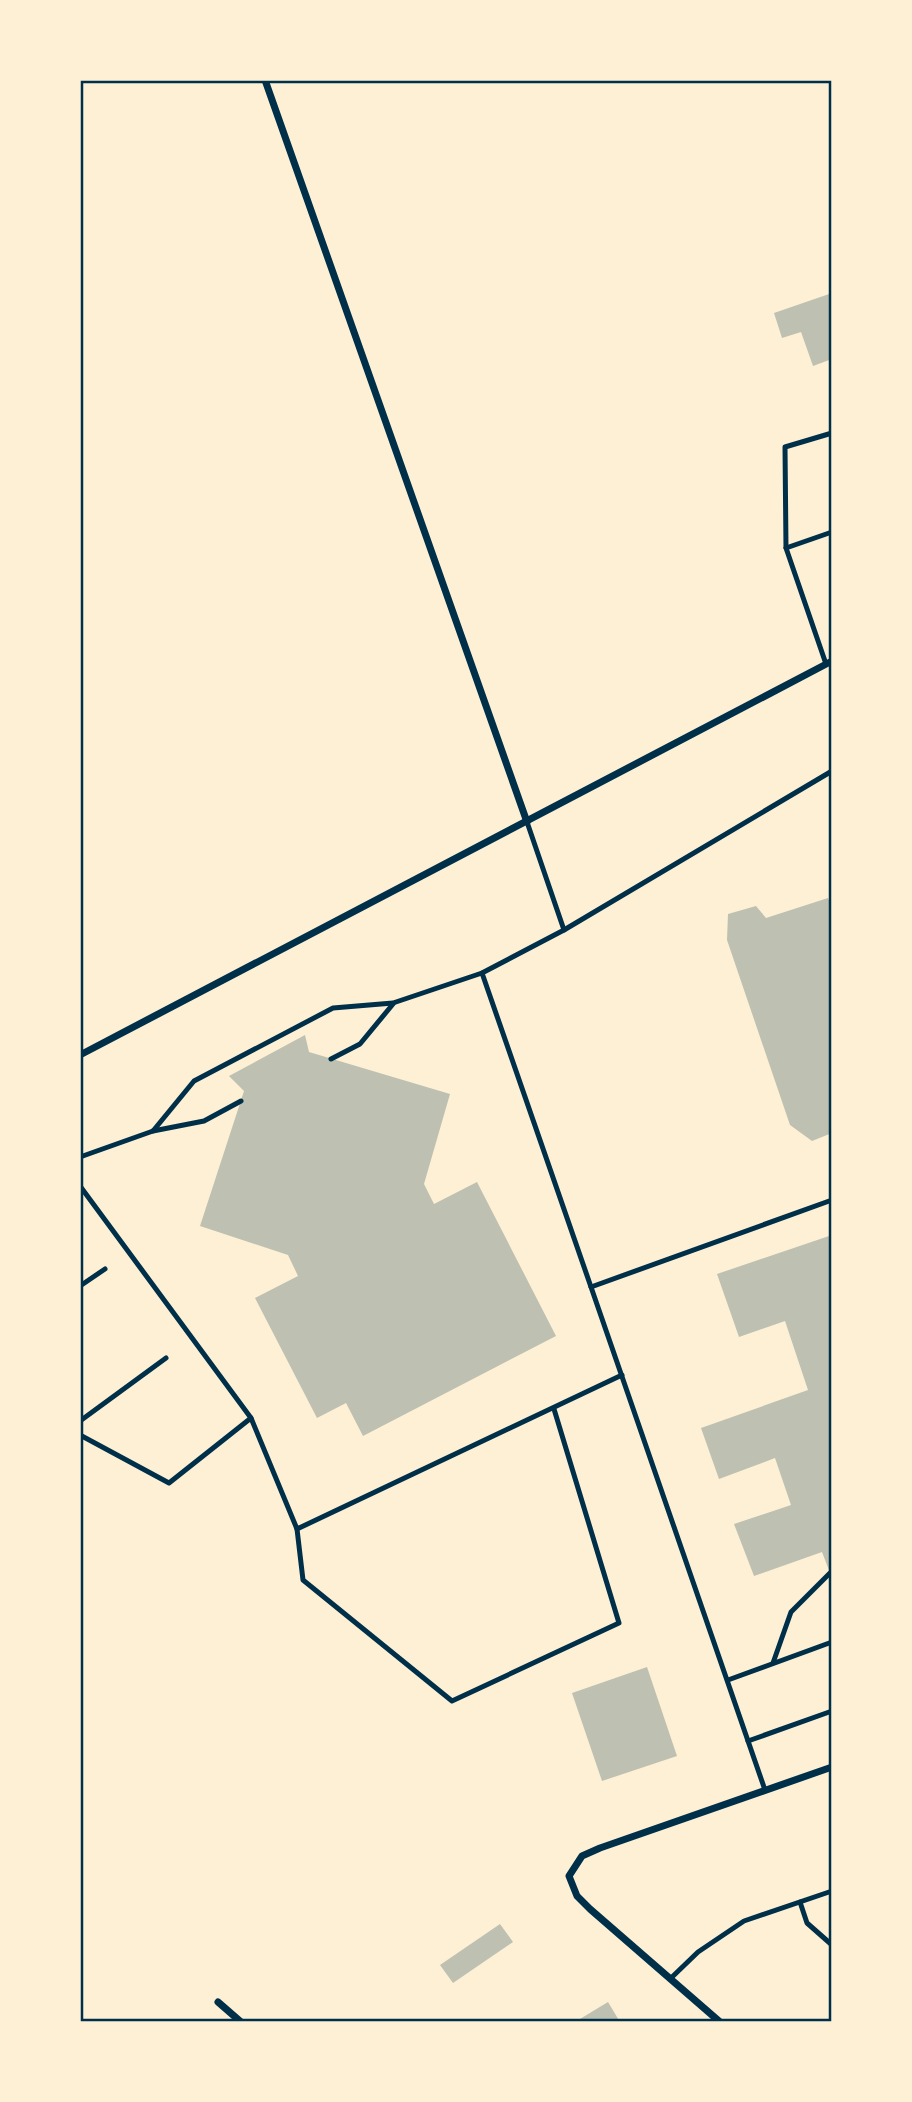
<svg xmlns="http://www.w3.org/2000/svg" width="912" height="2102" font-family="'Alegreya Sans',sans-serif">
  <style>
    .building { fill: #bec0b2 }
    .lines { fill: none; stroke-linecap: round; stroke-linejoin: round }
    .service { stroke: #003049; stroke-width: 5 }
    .minor { stroke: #003049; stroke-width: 7 }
    .neatline { fill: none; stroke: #003049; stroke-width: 2.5 }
  </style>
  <rect width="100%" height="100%" fill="#fdf0d5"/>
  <g class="building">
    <path d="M832 293V359L813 366 801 332 782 338 774 313Z"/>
    <path d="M828 898 832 908V1133L812 1141 790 1125 727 940 728 914 756 906 766 918Z"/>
    <path d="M305 1035 309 1052 450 1094 424 1184 434 1204 477 1182 556 1336 363 1436 346 1403 317 1418 255 1298 298 1276 288 1255 200 1226 244 1091 229 1076Z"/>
    <path d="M832 1235V1578L822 1552 754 1576 734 1524 791 1505 775 1458 719 1479 701 1428 808 1390 785 1321 739 1337 717 1274Z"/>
    <path d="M647 1667 677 1756 602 1781 572 1693Z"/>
    <path d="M500 1924 513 1942 453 1983 440 1965Z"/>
    <path d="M608 2002 620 2022H575Z"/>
  </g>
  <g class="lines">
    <g class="service">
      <path d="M786 548 832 532"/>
      <path d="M826 664 786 548 785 447 832 433"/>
      <path d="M527 822 564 930"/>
      <path d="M331 1059 360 1044 393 1004"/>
      <path d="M153 1131 204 1121 241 1101"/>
      <path d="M80 1157 153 1131 194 1081 333 1008 393 1003 482 973"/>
      <path d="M80 1186 251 1418 297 1529 622 1375"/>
      <path d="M80 1286 105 1269"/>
      <path d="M591 1287 482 973 564 930 832 771"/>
      <path d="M80 1421 166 1358"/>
      <path d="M80 1435 169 1483 251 1418"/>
      <path d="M297 1529 303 1580 452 1701 619 1623 554 1409"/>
      <path d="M773 1663 791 1612 830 1573"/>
      <path d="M728 1680 832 1642"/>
      <path d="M748 1741 832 1711"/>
      <path d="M765 1790 591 1287 832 1200"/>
      <path d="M800 1902 807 1923 832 1945"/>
      <path d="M670 1979 698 1952 744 1921 832 1891"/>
    </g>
    <g class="minor">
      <path d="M265 80 527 822"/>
      <path d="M80 1055 832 661"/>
      <path d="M218 2002 241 2022"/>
      <path d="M720 2022 590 1909 577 1896 569 1876 582 1856 600 1848 832 1767"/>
    </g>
  </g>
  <rect width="912" height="2102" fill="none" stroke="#fdf0d5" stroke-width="164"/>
  <rect x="82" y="82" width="748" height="1938" class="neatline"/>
</svg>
